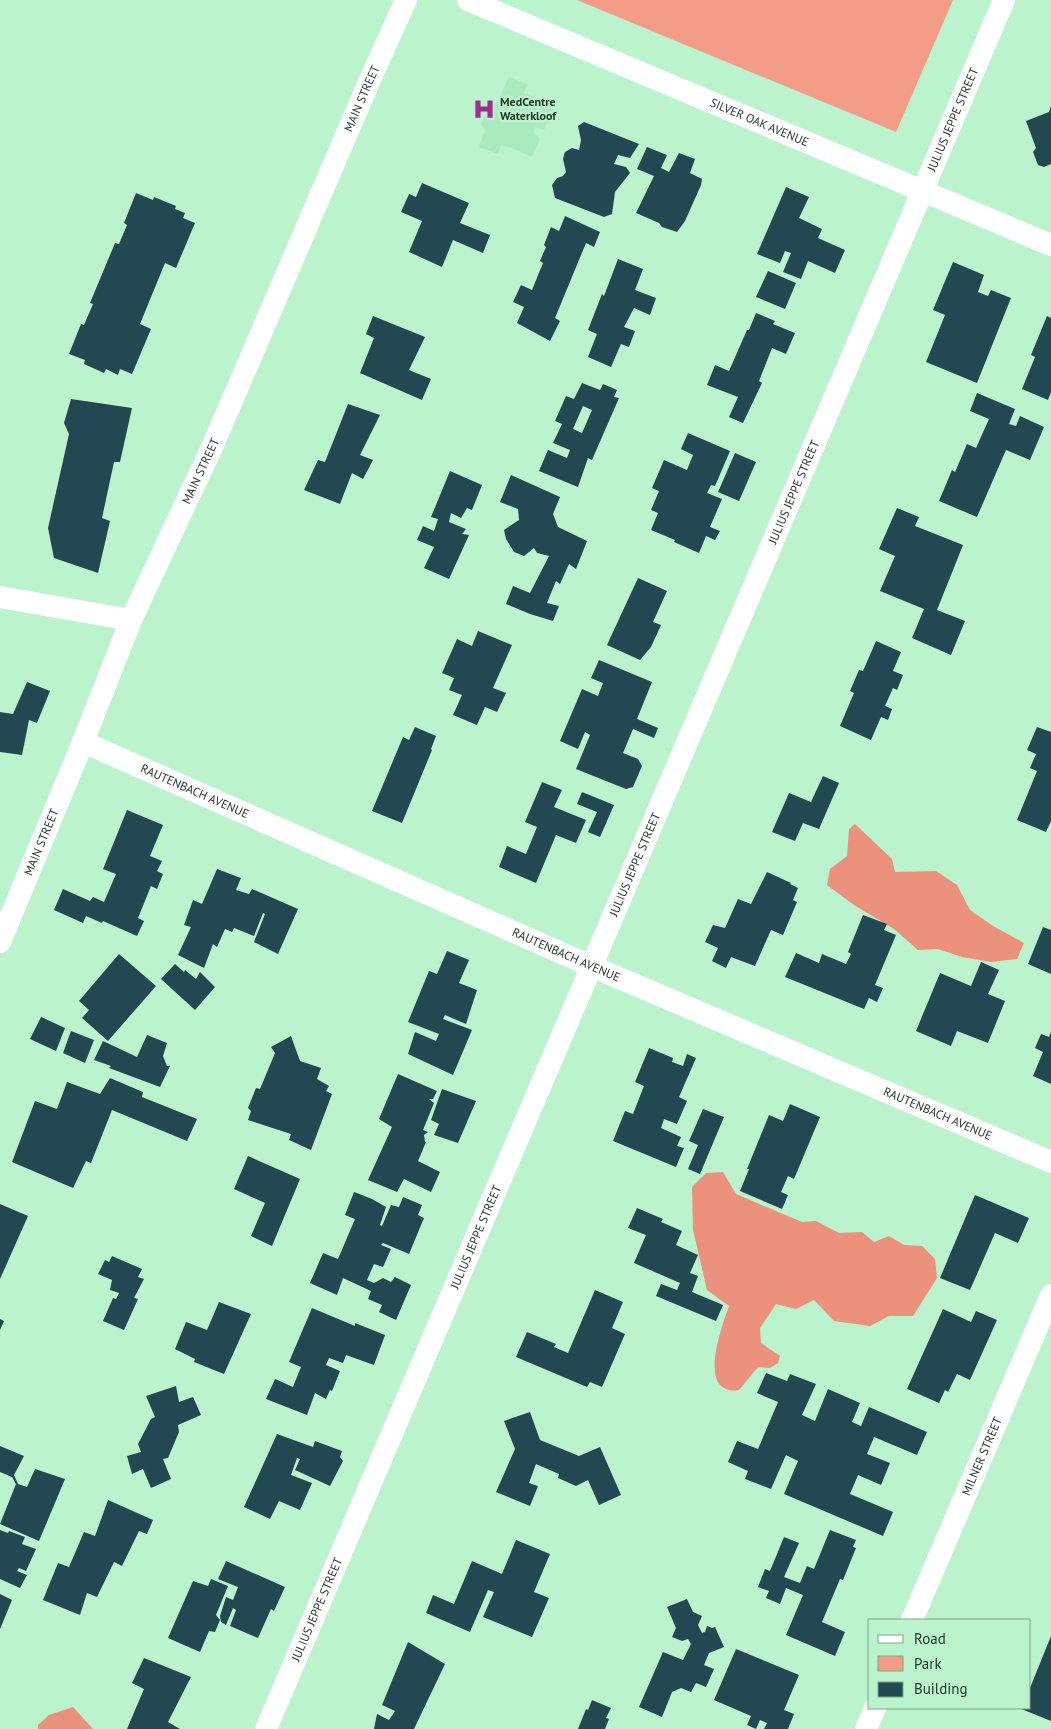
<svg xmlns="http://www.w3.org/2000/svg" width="1051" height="1729" font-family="'PT Sans',sans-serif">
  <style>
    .built { fill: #aaeabe }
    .green { fill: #f39c88 }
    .forest { fill: #eb917c }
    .building { fill: #224951; fill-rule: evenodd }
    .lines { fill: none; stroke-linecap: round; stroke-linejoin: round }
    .street { stroke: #fff; stroke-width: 22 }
    .labels { text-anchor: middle; stroke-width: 5; stroke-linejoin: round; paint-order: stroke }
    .street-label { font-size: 12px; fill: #223829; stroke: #baf3cc }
    .poi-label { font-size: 12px; font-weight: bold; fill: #223829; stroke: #baf3cc; text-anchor: start }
  </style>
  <rect width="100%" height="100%" fill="#baf3cc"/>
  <path class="built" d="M509 77 527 84 524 93 554 106 544 130 535 127 533 132 540 139 532 157 510 147 501 146 498 154 479 147 485 130 481 124 490 105 497 103Z"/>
  <path class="green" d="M577 0H953L896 132Z"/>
  <g class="forest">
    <path d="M855 824 892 859 895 872 936 871 957 885 970 910 993 926 1024 943 1017 959 991 962 962 957 938 949 918 950 894 929 854 905 827 885 830 869 847 856 849 829Z"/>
    <path d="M723 1172 736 1194 802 1222 816 1221 839 1233 862 1232 874 1242 889 1236 904 1245 922 1246 935 1259 937 1278 913 1316H889L870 1326 834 1321 814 1300 796 1309 776 1304 760 1328 761 1343 780 1356 778 1363 770 1368 758 1367 739 1390C734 1391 729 1391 724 1388 703 1377 723 1323 729 1306L707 1290 693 1230 692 1187 706 1173Z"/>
    <path d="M73 1707 93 1729H38V1725L49 1715Z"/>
  </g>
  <g class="building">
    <path d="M1051 106V164L1044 167 1038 165 1033 152 1036 148 1026 121 1049 112Z"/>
    <path d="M584 122 639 144 630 158 618 155 614 164 626 167 630 173 615 192 612 214 604 217 555 198 552 185 557 178 563 176 566 172 563 159 565 152 572 148 579 150 581 140 578 126Z"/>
    <path d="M647 147 667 155 661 168 669 172 679 153 695 159 690 173 702 179 701 185 685 221 677 232 662 227 659 223 636 213 654 176 637 169Z"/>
    <path d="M422 183 469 203 460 223 490 235 483 253 453 240 442 267 409 252 422 221 401 212 409 194 416 197Z"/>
    <path d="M786 187 809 197 799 218 822 229 818 238 845 250 835 273 808 261 801 279 783 272 791 253 785 251 780 263 757 254Z"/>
    <path d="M136 193 153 200 154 197 176 206 175 209 185 213 183 218 195 223 176 268 165 263 140 324 151 329 132 374 120 369 118 375 106 369 104 373 84 364 85 360 69 354 81 324 84 325 93 304 90 303 115 243 119 244 127 225 124 223Z"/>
    <path d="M565 216 600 232 594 247 586 243 555 318 560 321 550 341 517 323 524 307 513 302 521 285 532 290 543 263 540 261 546 247 544 245 551 227 559 231Z"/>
    <path d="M618 259 643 269 635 290 656 298 650 315 634 308 624 327 635 331 629 347 621 344 611 367 588 357 597 334 588 330 602 294 604 296Z"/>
    <path d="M953 262 984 275 978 292 988 296 991 290 1011 298 977 383 926 362 945 315 933 310Z"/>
    <path d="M768 271 796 283 785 309 756 297Z"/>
    <path d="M756 313 775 321 773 324 795 333 786 354 772 348 759 381 762 383 743 423 729 417 738 397 707 385 715 365 729 371 747 330H749Z"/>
    <path d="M373 316 425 337 409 370 431 379 422 400 360 373 374 338 366 334Z"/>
    <path d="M1047 316 1051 318V392L1048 400 1022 389 1035 357 1031 355Z"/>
    <path d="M582 383 600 390 603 384 617 390 614 397 619 398 592 460 588 458 578 487 539 471 548 450 567 458 570 450 553 443 562 424 555 421 566 396 574 399ZM583 406 592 410 582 433 573 429Z"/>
    <path d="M977 393 1015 409 1009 424 1016 426 1020 416 1044 427 1030 460 1006 450 977 517 939 501 952 470 955 472 967 444 976 448 989 419 970 411Z"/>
    <path d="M71 399 132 408 120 462H114L102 518 110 521 98 573 54 558 48 528 69 434 64 423Z"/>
    <path d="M348 404 380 415 360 455 373 460 363 479 352 473 340 504 304 490 318 460 325 462Z"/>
    <path d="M688 433 730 451 715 486 711 485 707 493 722 499 710 527 720 531 715 540 706 536 699 553 674 542 675 540 651 530 658 513 651 510 659 491 652 488 664 460 687 470 693 455 681 449Z"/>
    <path d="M735 453 756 462 739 501 718 492Z"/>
    <path d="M450 471 482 485 472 510 467 508 461 518 451 513 449 522 466 529 462 534 469 535 449 579 424 568 434 547 417 540 423 526 434 531 438 519 431 517Z"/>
    <path d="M511 475 560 497 553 514 558 527 587 541 576 569 569 564 560 584 556 581 547 603 559 606 553 621 530 614 506 604 513 586 530 593 549 556 537 553 534 548 524 556 514 552 506 539 504 530 519 520 518 509 500 502Z"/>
    <path d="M897 508 919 517 915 526 963 545 937 610 965 621 951 655 912 638 924 609 880 591 895 556 879 549Z"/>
    <path d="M638 578 667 591 653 622 661 625 651 647 640 660 607 645Z"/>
    <path d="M478 631 512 645 493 688 506 693 497 712 485 707 477 725 453 715 462 695 449 690 454 678 442 673 457 639 472 646Z"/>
    <path d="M876 641 901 652 893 671 903 675 897 690 893 688 885 706 892 709 888 720 881 717 871 740 840 726 854 693 850 691 859 670 863 671Z"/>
    <path d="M599 660 652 682 637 719 658 728 654 738 633 729 623 753 638 759 642 766 633 787 626 789 576 769 590 735 585 732 578 749 560 741 582 689 598 696 603 683 591 678Z"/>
    <path d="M27 682 50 691 37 723 29 720 22 755 0 752V712L13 714Z"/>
    <path d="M415 727 436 736 431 749 432 750 402 823 372 811 403 737 409 740Z"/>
    <path d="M1037 727 1051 732V821L1046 832 1017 820 1037 771 1030 768 1036 754 1027 750Z"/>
    <path d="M823 776 839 783 819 829 803 823 795 841 772 832 789 793 811 802Z"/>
    <path d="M542 782 562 790 554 807 586 820 576 843 556 835 536 883 499 867 507 846 526 854 537 827 525 822Z"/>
    <path d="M582 792 614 805 600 837 588 832 597 812 577 804Z"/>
    <path d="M127 810 163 825 150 856 162 861 157 871 163 874 157 889 151 886 138 918 144 921 137 936 103 921 102 923 86 916 83 923 54 910 63 889 90 901 93 897 104 902 116 874 103 869Z"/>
    <path d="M217 869 241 878 236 890 249 894 252 889 298 909 278 954 254 942 265 914 263 913 254 936 234 928 232 932 225 929 217 947 213 944 204 968 178 955 191 927 184 925 193 900 202 904Z"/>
    <path d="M767 872 791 883 790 884 798 888 793 900 797 902 783 935 771 930 755 966 731 957 726 968 712 961 718 948 705 942 713 925 725 928 738 899 751 904Z"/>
    <path d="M863 915 887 924 884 930 896 935 875 985 883 988 877 1002 869 998 864 1009 785 977 796 953 819 963 822 954 846 964 851 954 848 952Z"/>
    <path d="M1043 927 1051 930V974L1028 964Z"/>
    <path d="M447 951 469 960 459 983 477 990 466 1024 445 1015 443 1019 472 1030 453 1075 408 1054 415 1032 436 1041 439 1034 408 1022 429 971 437 974Z"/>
    <path d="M119 954 156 986 108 1041 82 1018 89 1010 79 1001Z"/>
    <path d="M981 962 999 970 988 994 1005 1001 988 1043 957 1031 951 1046 916 1031 940 973 971 986Z"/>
    <path d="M175 964 184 972 185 970 196 979 200 972 215 987 195 1010 161 979Z"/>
    <path d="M41 1017 65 1028 56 1051 30 1039Z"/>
    <path d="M71 1031 94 1040 85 1063 63 1053Z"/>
    <path d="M1051 1032V1084L1033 1076 1043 1052 1035 1048 1041 1034 1049 1037Z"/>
    <path d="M147 1035 167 1043 163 1056 167 1066H170L160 1087 109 1068 111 1066 94 1060 103 1041 137 1057Z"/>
    <path d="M291 1036 300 1061 321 1068 317 1079 329 1086 326 1091 332 1094 311 1150 289 1140 291 1134 248 1120 251 1111 248 1108 256 1088 260 1089 275 1053 271 1047Z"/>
    <path d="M649 1048 673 1058 672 1062 683 1066 687 1054 696 1058 679 1097 687 1101 677 1124 664 1119 661 1128 681 1137 677 1146 684 1148 676 1167 613 1141 625 1111 633 1114 644 1086 635 1082Z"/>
    <path d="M398 1074 437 1091 433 1099H429L434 1103 423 1130 428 1132 424 1135 425 1142H426L418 1161 440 1172 431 1192 404 1179 397 1192 368 1180 392 1127 379 1119Z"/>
    <path d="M110 1078 143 1092 142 1097 197 1119 187 1141 112 1110 91 1163 86 1161 73 1188 12 1162 35 1101 57 1109 67 1082 100 1094Z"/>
    <path d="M442 1089 476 1101 458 1143 434 1135 439 1124 431 1120Z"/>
    <path d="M790 1104 820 1117 794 1179 788 1176 781 1192 788 1195 782 1209 740 1191 749 1169H747L769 1115 783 1121Z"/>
    <path d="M703 1109 724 1117 700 1174 688 1169 698 1145 689 1141Z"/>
    <path d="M248 1156 300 1179 272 1246 251 1236 265 1203 234 1189Z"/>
    <path d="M354 1192 372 1199 386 1207 380 1225 382 1226 391 1205 399 1207 403 1197 422 1205 418 1215 424 1218 409 1254 383 1243 381 1245 391 1249 383 1267 374 1264 367 1280 374 1283 383 1278 391 1282 395 1277 411 1285 396 1320 379 1312 382 1305 368 1299 371 1291 343 1278 337 1295 310 1283 323 1253 338 1259 355 1219 345 1215Z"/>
    <path d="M975 1195 1029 1218 1018 1243 995 1233 970 1290 940 1278Z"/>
    <path d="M0 1204 28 1216 0 1279Z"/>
    <path d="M637 1208 663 1219 661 1222 682 1231 676 1245 698 1255 690 1273 698 1276 692 1292 723 1305 716 1321 656 1296 661 1284 677 1290 680 1283 634 1263 646 1235 628 1228Z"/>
    <path d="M112 1256 142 1269 138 1277 144 1279 134 1298 138 1299 124 1330 103 1321 113 1298 116 1299 119 1293 110 1290 112 1280 98 1274 105 1260 109 1262Z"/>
    <path d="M595 1290 623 1302 612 1328 625 1334 602 1387 590 1382 587 1387 516 1357 527 1332 556 1344 554 1347 568 1353Z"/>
    <path d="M219 1302 251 1314 224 1374 194 1362 195 1359 175 1349 186 1322 207 1330Z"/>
    <path d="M312 1308 355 1326V1323L385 1335 374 1365 346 1355 343 1363 329 1358 326 1365 340 1371 332 1391 330 1390 326 1399 315 1393 307 1415 266 1399 275 1379 293 1387 301 1367 289 1362Z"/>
    <path d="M943 1309 971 1322 976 1311 997 1320 970 1380 957 1374 948 1392 945 1390 939 1403 907 1389Z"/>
    <path d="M0 1319 4 1321 0 1330Z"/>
    <path d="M766 1373 787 1381 790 1374 816 1384 802 1415 815 1421 828 1389 860 1403 852 1422 861 1426 869 1407 927 1432 917 1455 874 1437 867 1454 890 1463 881 1485 858 1475 850 1494 893 1512 883 1536 784 1494 798 1461 786 1455 771 1489 745 1479 748 1471 728 1462 737 1441 758 1449 778 1402 757 1393Z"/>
    <path d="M176 1386 179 1402 193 1397 201 1415 178 1425 179 1432 168 1458 163 1459 171 1479 151 1488 143 1469 132 1474 127 1456 141 1452 138 1444 151 1419 155 1417 146 1396Z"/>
    <path d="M530 1412 540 1440 579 1456 600 1447 621 1495 599 1505 588 1480 576 1486 558 1478 559 1474 536 1464 529 1483 538 1486 530 1506 496 1492 515 1449 504 1421Z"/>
    <path d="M277 1434 313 1447 315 1441 342 1451 340 1457 343 1461 330 1486 295 1470 300 1459 297 1458 291 1475 312 1483 300 1510 279 1501 270 1519 244 1507Z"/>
    <path d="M0 1446 24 1456 14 1475 18 1484 27 1487 35 1469 65 1479 39 1541 0 1524 16 1484 12 1477 0 1472Z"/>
    <path d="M108 1500 153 1520 147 1534 139 1531 122 1566 114 1562 97 1597 87 1593 80 1615 43 1600 58 1563 69 1567 84 1532 95 1536Z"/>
    <path d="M0 1530 8 1533 9 1531 25 1537 22 1544 36 1549 26 1571 19 1568 17 1571 27 1575 20 1588 0 1579Z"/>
    <path d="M830 1530 856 1540 853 1547 856 1548 843 1580 840 1579 822 1622 845 1632 835 1656 786 1635 803 1595 786 1588 780 1604 766 1598 769 1591 758 1587 765 1569 770 1571 784 1537 799 1543 784 1577 800 1583 807 1566 814 1569Z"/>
    <path d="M516 1540 550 1554 534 1592 549 1598 532 1637 483 1617 494 1592 488 1590 470 1632 426 1613 433 1595 454 1604 472 1561 502 1574Z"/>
    <path d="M226 1561 285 1587 274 1611 271 1609 258 1638 230 1626 236 1610 233 1608 226 1625 221 1622 220 1616 226 1597 233 1600 238 1587 218 1579Z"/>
    <path d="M211 1579 228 1586 216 1615 220 1620 215 1632 209 1631 200 1652 168 1638 193 1581 208 1586Z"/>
    <path d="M0 1594 12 1600 0 1629Z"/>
    <path d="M687 1599 693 1612 702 1616 698 1625 702 1633 705 1632 707 1626 712 1628 715 1627 724 1647 709 1653 704 1665 714 1669 706 1687 696 1683 691 1692 681 1688 672 1692 662 1717 639 1707 663 1652 683 1660 691 1644 688 1639 682 1641 672 1637 676 1628 667 1607Z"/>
    <path d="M1051 1636V1721L1019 1708H1030V1688Z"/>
    <path d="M408 1642 445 1664 414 1729H374L377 1714 389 1720 395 1711 382 1705Z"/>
    <path d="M736 1649 799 1675 784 1710 794 1714 788 1729H764L767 1723 760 1720 756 1729 747 1725 751 1716 714 1700Z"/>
    <path d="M144 1658 191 1677 168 1722 180 1729H127L144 1689 132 1683Z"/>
    <path d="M592 1700 611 1708 606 1718 609 1719 605 1729H578L586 1709 588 1710Z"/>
  </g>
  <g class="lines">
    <g class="street">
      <path id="s1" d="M468 0 1051 245"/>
      <path d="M0 597 131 620"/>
      <path id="s2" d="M83 742 591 966 1051 1162"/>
      <path id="s3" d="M0 942 83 742 131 620 213 445 369 82 406 0"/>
      <path id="s4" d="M912 1620 1051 1295"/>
      <path id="s5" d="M266 1729 1004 0"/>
      <path d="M866 1729 875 1708"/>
    </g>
  </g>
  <defs>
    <g id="hospital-bare" transform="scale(1.725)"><path d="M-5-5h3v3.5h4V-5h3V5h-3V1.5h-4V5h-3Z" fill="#9d2e8d" stroke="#baf3cc" stroke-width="2.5" paint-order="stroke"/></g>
  </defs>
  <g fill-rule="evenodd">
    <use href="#hospital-bare" x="484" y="109"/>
  </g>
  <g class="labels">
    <g class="street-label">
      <text dy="4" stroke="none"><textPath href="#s3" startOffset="918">MAIN STREET</textPath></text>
      <text dy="4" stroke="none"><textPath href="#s5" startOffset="1750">JULIUS JEPPE STREET</textPath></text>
      <text dy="4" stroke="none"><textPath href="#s1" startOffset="316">SILVER OAK AVENUE</textPath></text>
      <text dy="4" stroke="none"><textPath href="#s3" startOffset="512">MAIN STREET</textPath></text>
      <text dy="4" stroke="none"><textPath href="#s5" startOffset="1345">JULIUS JEPPE STREET</textPath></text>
      <text dy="4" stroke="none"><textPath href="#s2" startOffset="122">RAUTENBACH AVENUE</textPath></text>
      <text dy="4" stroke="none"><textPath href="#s3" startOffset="108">MAIN STREET</textPath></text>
      <text dy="4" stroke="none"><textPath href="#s5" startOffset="940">JULIUS JEPPE STREET</textPath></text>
      <text dy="4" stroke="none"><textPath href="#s2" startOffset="528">RAUTENBACH AVENUE</textPath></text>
      <text dy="4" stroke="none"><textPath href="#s2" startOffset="932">RAUTENBACH AVENUE</textPath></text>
      <text dy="4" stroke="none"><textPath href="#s5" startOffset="535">JULIUS JEPPE STREET</textPath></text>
      <text dy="4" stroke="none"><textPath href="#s4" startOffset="178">MILNER STREET</textPath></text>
      <text dy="4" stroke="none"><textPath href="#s5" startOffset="130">JULIUS JEPPE STREET</textPath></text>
    </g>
    <g class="poi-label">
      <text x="500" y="106">MedCentre<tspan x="500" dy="14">Waterkloof</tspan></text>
    </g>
  </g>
  <rect x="868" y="1619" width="162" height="90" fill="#baf3cc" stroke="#7da88b"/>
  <rect x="878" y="1635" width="25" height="8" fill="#ffffff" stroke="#7da88b"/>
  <text x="914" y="1644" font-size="15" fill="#223829">Road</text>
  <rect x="878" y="1656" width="25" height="15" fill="#f39c88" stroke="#7da88b"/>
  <text x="914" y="1669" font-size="15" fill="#223829">Park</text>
  <rect x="878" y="1682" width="25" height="15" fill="#224951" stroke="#7da88b"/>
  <text x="914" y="1694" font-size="15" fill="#223829">Building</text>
</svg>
